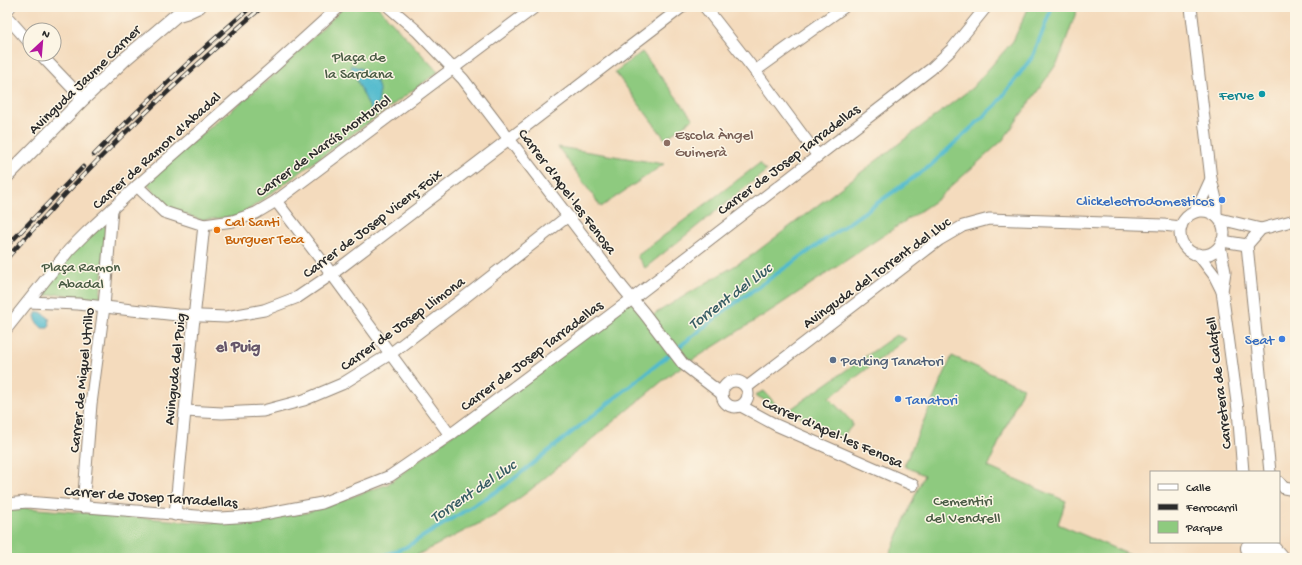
<svg xmlns="http://www.w3.org/2000/svg" width="1302" height="565" font-family="'Gochi Hand',sans-serif">
  <style>
    .green { fill: #8eca7f; stroke: #5c7a55 }
    .water { fill: #50bacd; stroke: #3e727c }
    .lines { fill: none; stroke-linecap: round; stroke-linejoin: round }
    .stream { stroke: #50bacd; stroke-width: 4 }
    .minor-casing { stroke: #908374; stroke-width: 13 }
    .tertiary-casing { stroke: #908374; stroke-width: 15 }
    .trunk-casing { stroke: #908374; stroke-width: 20 }
    .minor { stroke: #fff; stroke-width: 11 }
    .tertiary { stroke: #fff; stroke-width: 13 }
    .trunk { stroke: #fff; stroke-width: 18 }
    .rail-casing { stroke: #2b2b2b; stroke-width: 4.5 }
    .rail { stroke: #fcf5e5; stroke-width: 3; stroke-dasharray: 9; stroke-linecap: butt }
    .culture-dot { fill: #0f9aa8; stroke: #fcf5e5; stroke-width: 1.5 }
    .education-dot { fill: #8d6e63; stroke: #fcf5e5; stroke-width: 1.5 }
    .shop-dot { fill: #3f7fe0; stroke: #fcf5e5; stroke-width: 1.5 }
    .food-dot { fill: #e8710a; stroke: #fcf5e5; stroke-width: 1.5 }
    .service-dot { fill: #5c6f8a; stroke: #fcf5e5; stroke-width: 1.5 }
    .labels { text-anchor: middle; stroke-width: 3; stroke-linejoin: round; paint-order: stroke }
    .park-label { font-size: 15px; fill: #495b44; stroke: #fcf5e5 }
    .street-label { font-size: 15px; fill: #2b2b2b; stroke: #fcf5e5 }
    .culture-label { font-size: 15px; fill: #0d838f; stroke: #fcf5e5; text-anchor: end }
    .education-label { font-size: 15px; fill: #785e54; stroke: #fcf5e5; text-anchor: start }
    .shop-label { font-size: 15px; fill: #366cbe; stroke: #fcf5e5; text-anchor: end }
    .food-label { font-size: 15px; fill: #c56008; stroke: #fcf5e5; text-anchor: start }
    .service-label { font-size: 15px; fill: #4e5e75; stroke: #fcf5e5; text-anchor: start }
    .water-label { font-size: 16px; font-style: italic; fill: #385d64; stroke: #fcf5e5 }
    .neighbourhood-label { font-size: 16px; font-weight: bold; fill: #655569; stroke: #fcf5e5 }
  </style>
  <rect width="100%" height="100%" fill="#fcf5e5"/>
  <filter id="ink" filterUnits="userSpaceOnUse"><feTurbulence type="fractalNoise" baseFrequency=".025" numOctaves="2"/><feDisplacementMap in="SourceGraphic" scale="8" xChannelSelector="R" yChannelSelector="G"/><feConvolveMatrix kernelMatrix="1 2 1 2 8 2 1 2 1" color-interpolation-filters="sRGB"/></filter>
  <filter id="wash" filterUnits="userSpaceOnUse"><feTurbulence type="fractalNoise" baseFrequency=".012" numOctaves="4" result="noise"/><feDisplacementMap in="SourceGraphic" scale="16" xChannelSelector="R" yChannelSelector="G"/><feGaussianBlur stdDeviation="0.9" result="paint"/><feColorMatrix in="noise" values="0 0 0 0 0 0 0 0 0 0 0 0 0 0 0 0 0 1.4 0 .05"/><feComposite in="paint" operator="in"/></filter>
  <g filter="url(#wash)">
    <rect width="100%" height="100%" fill="#f4dbbd"/>
    <g class="green">
      <path d="M344 7H378L438 72 240 216 201 220 165 207 145 181 279 71Z"/>
      <path d="M1029 7H1078L1058 62 1003 140 935 201 775 308 672 373 529 491 496 515 411 558H7V510L26 508 206 523 306 513 388 484 527 377 632 299 649 319 656 313 751 256 972 88 1013 41Z"/>
      <path d="M642 52 693 119 665 139 615 72Z"/>
      <path d="M558 147 664 164 601 207Z"/>
      <path d="M760 163 766 171 645 268 637 256Z"/>
      <path d="M106 222 100 300 62 294 39 296 67 257Z"/>
      <path d="M896 335 906 339 829 398 852 422V426L842 437 788 411Z"/>
      <path d="M952 356 1023 388 988 467 1066 501 1058 524 1137 558H888L924 475 904 466Z"/>
      <path d="M764 391 779 408 755 395Z"/>
    </g>
    <g class="water">
      <path d="M350 65C369 69 384 81 378 103 377 106 374 110 372 113Z"/>
      <path d="M37 312H41L49 318 50 326 48 328H42L37 323 35 316Z"/>
    </g>
    <g class="lines">
      <path class="stream" d="M377 558 406 547 502 488 728 308 930 166 996 105 1033 56 1052 7"/>
    </g>
  </g>
  <g filter="url(#ink)">
    <g class="lines">
      <g class="minor-casing">
        <g id="minor">
          <path d="M389 7 417 31 463 79 623 288 644 313 683 364 722 394"/>
          <path d="M705 7 755 71 818 156"/>
          <path d="M1191 7 1211 179 1216 199V215"/>
          <path d="M7 10 10 7"/>
          <path d="M177 16 187 13 200 7"/>
          <path d="M7 17 30 43"/>
          <path d="M40 54 83 99"/>
          <path d="M755 71 844 7"/>
          <path d="M137 186 164 212 204 225 233 221 256 213 276 201 535 7"/>
          <path d="M276 201 325 265 450 435"/>
          <circle cx="1202" cy="233" r="22"/>
          <path d="M1194 212 1200 203 1211 179"/>
          <path d="M1220 219 1261 229 1295 220"/>
          <path d="M1222 241 1247 245"/>
          <path d="M1247 245 1270 472"/>
          <path d="M1247 245 1261 229"/>
          <path d="M1220 246 1225 272 1222 291 1238 410 1243 472"/>
          <path d="M1198 254 1214 275 1222 291"/>
          <path d="M28 302 78 304 177 315 226 317 264 310 298 297 332 274 682 7"/>
          <path d="M7 328 69 250 87 232 137 186 273 67 339 7"/>
          <circle cx="735" cy="394" r="13"/>
          <path d="M747 387 939 240 963 226 989 219 1163 225 1181 227"/>
          <path d="M741 406 776 425 913 485"/>
          <path d="M185 411 222 413 263 411 304 400 342 384 390 354 465 297 568 216"/>
          <path d="M1279 482 1284 488 1295 490"/>
          <path d="M7 504 27 502 221 518 253 516 322 503 390 476 450 435 632 299 931 69 952 49 986 7"/>
          <path d="M83 507 91 404 104 307 112 209"/>
          <path d="M175 515 193 328 204 225"/>
        </g>
      </g>
      <g class="tertiary-casing">
        <path id="tertiary" d="M7 176 83 99 125 59 186 7"/>
      </g>
      <g class="trunk-casing">
        <g id="trunk">
          <path d="M1265 542 1279 558"/>
          <path d="M1250 548 1256 558"/>
        </g>
      </g>
      <use href="#minor" class="minor"/>
      <use href="#tertiary" class="tertiary"/>
      <use href="#trunk" class="trunk"/>
      <g class="rail-casing">
        <g id="rail">
          <path d="M94 155C144 104 196 54 251 7"/>
          <path d="M7 246 83 167"/>
          <path d="M7 258C38 224 69 189 102 156 153 104 207 55 262 7"/>
        </g>
      </g>
      <use href="#rail" class="rail"/>
    </g>
  </g>
  <circle class="culture-dot" cx="1262" cy="94" r="4"/>
  <circle class="education-dot" cx="667" cy="143" r="4"/>
  <g class="shop-dot">
    <circle cx="1222" cy="200" r="4"/>
    <circle cx="1282" cy="339" r="4"/>
    <circle cx="898" cy="399" r="4"/>
  </g>
  <circle class="food-dot" cx="217" cy="230" r="4"/>
  <circle class="service-dot" cx="833" cy="360" r="4"/>
  <g class="labels">
    <g class="park-label">
      <text x="359" y="61">Plaça de<tspan x="359" dy="17">la Sardana</tspan></text>
      <text x="81" y="271">Plaça Ramon<tspan x="81" dy="17">Abadal</tspan></text>
      <text x="963" y="505">Cementiri<tspan x="963" dy="17">del Vendrell</tspan></text>
    </g>
    <g class="street-label">
      <text transform="translate(84 79) rotate(-44)" y="5">Avinguda Jaume Carner</text>
      <text transform="translate(323 145) rotate(-36)" y="5">Carrer de Narcís Monturiol</text>
      <text transform="translate(156 150) rotate(-42)" y="5">Carrer de Ramon d'Abadal</text>
      <text transform="translate(788 159) rotate(-37)" y="5">Carrer de Josep Tarradellas</text>
      <text transform="translate(568 191) rotate(53)" y="5">Carrer d'Apel·les Fenosa</text>
      <text transform="translate(372 223) rotate(-37)" y="5">Carrer de Josep Vicenç Foix</text>
      <text transform="translate(876 272) rotate(-36)" y="5">Avinguda del Torrent del Lluc</text>
      <text transform="translate(402 323) rotate(-36)" y="5">Carrer de Josep Llimona</text>
      <text transform="translate(531 355) rotate(-37)" y="5">Carrer de Josep Tarradellas</text>
      <text transform="translate(174 369) rotate(-84)" y="5">Avinguda del Puig</text>
      <text transform="translate(81 380) rotate(-84)" y="5">Carrer de Miquel Utrillo</text>
      <text transform="translate(1218 383) rotate(-97)" y="5">Carretera de Calafell</text>
      <text transform="translate(833 432) rotate(24)" y="5">Carrer d'Apel·les Fenosa</text>
      <text transform="translate(151 496) rotate(4)" y="5">Carrer de Josep Tarradellas</text>
    </g>
    <g class="culture-label">
      <text x="1254" y="99">Ferve</text>
    </g>
    <g class="education-label">
      <text x="675" y="139">Escola Àngel<tspan x="675" dy="17">Guimerà</tspan></text>
    </g>
    <g class="shop-label">
      <text x="1214" y="205">Clickelectrodomesticos</text>
      <text x="1274" y="344">Seat</text>
      <text x="906" y="404" text-anchor="start">Tanatori</text>
    </g>
    <g class="food-label">
      <text x="225" y="226">Cal Santi<tspan x="225" dy="17">Burguer Teca</tspan></text>
    </g>
    <g class="service-label">
      <text x="841" y="365">Parking Tanatori</text>
    </g>
    <g class="water-label">
      <text transform="translate(729 295) rotate(-37)" y="6">Torrent del Lluc</text>
      <text transform="translate(472 490) rotate(-34)" y="6">Torrent del Lluc</text>
    </g>
    <g class="neighbourhood-label">
      <text x="238" y="351">el Puig</text>
    </g>
  </g>
  <rect width="1302" height="565" fill="none" stroke="#fcf5e5" stroke-width="24"/>
  <rect x="1150" y="471" width="130" height="72" fill="#fcf5e5" stroke="#a8a49b"/>
  <rect x="1158" y="484" width="20" height="6" fill="#ffffff" stroke="#a8a49b"/>
  <text x="1186" y="491" font-size="12" fill="#2b2b2b">Calle</text>
  <rect x="1158" y="504" width="20" height="6" fill="#2b2b2b" stroke="#a8a49b"/>
  <text x="1186" y="511" font-size="12" fill="#2b2b2b">Ferrocarril</text>
  <rect x="1158" y="521" width="20" height="12" fill="#8eca7f" stroke="#a8a49b"/>
  <text x="1186" y="531" font-size="12" fill="#2b2b2b">Parque</text>
  <g transform="translate(42 42) rotate(26)"><circle r="19" fill="#fcf5e5" stroke="#a8a49b"/>
  <path d="M0-3L7 15L0 10L-7 15Z" fill="#b5179e"/>
  <text y="-6" font-size="11" font-weight="bold" text-anchor="middle" fill="#2b2b2b">N</text>
  </g>
</svg>
